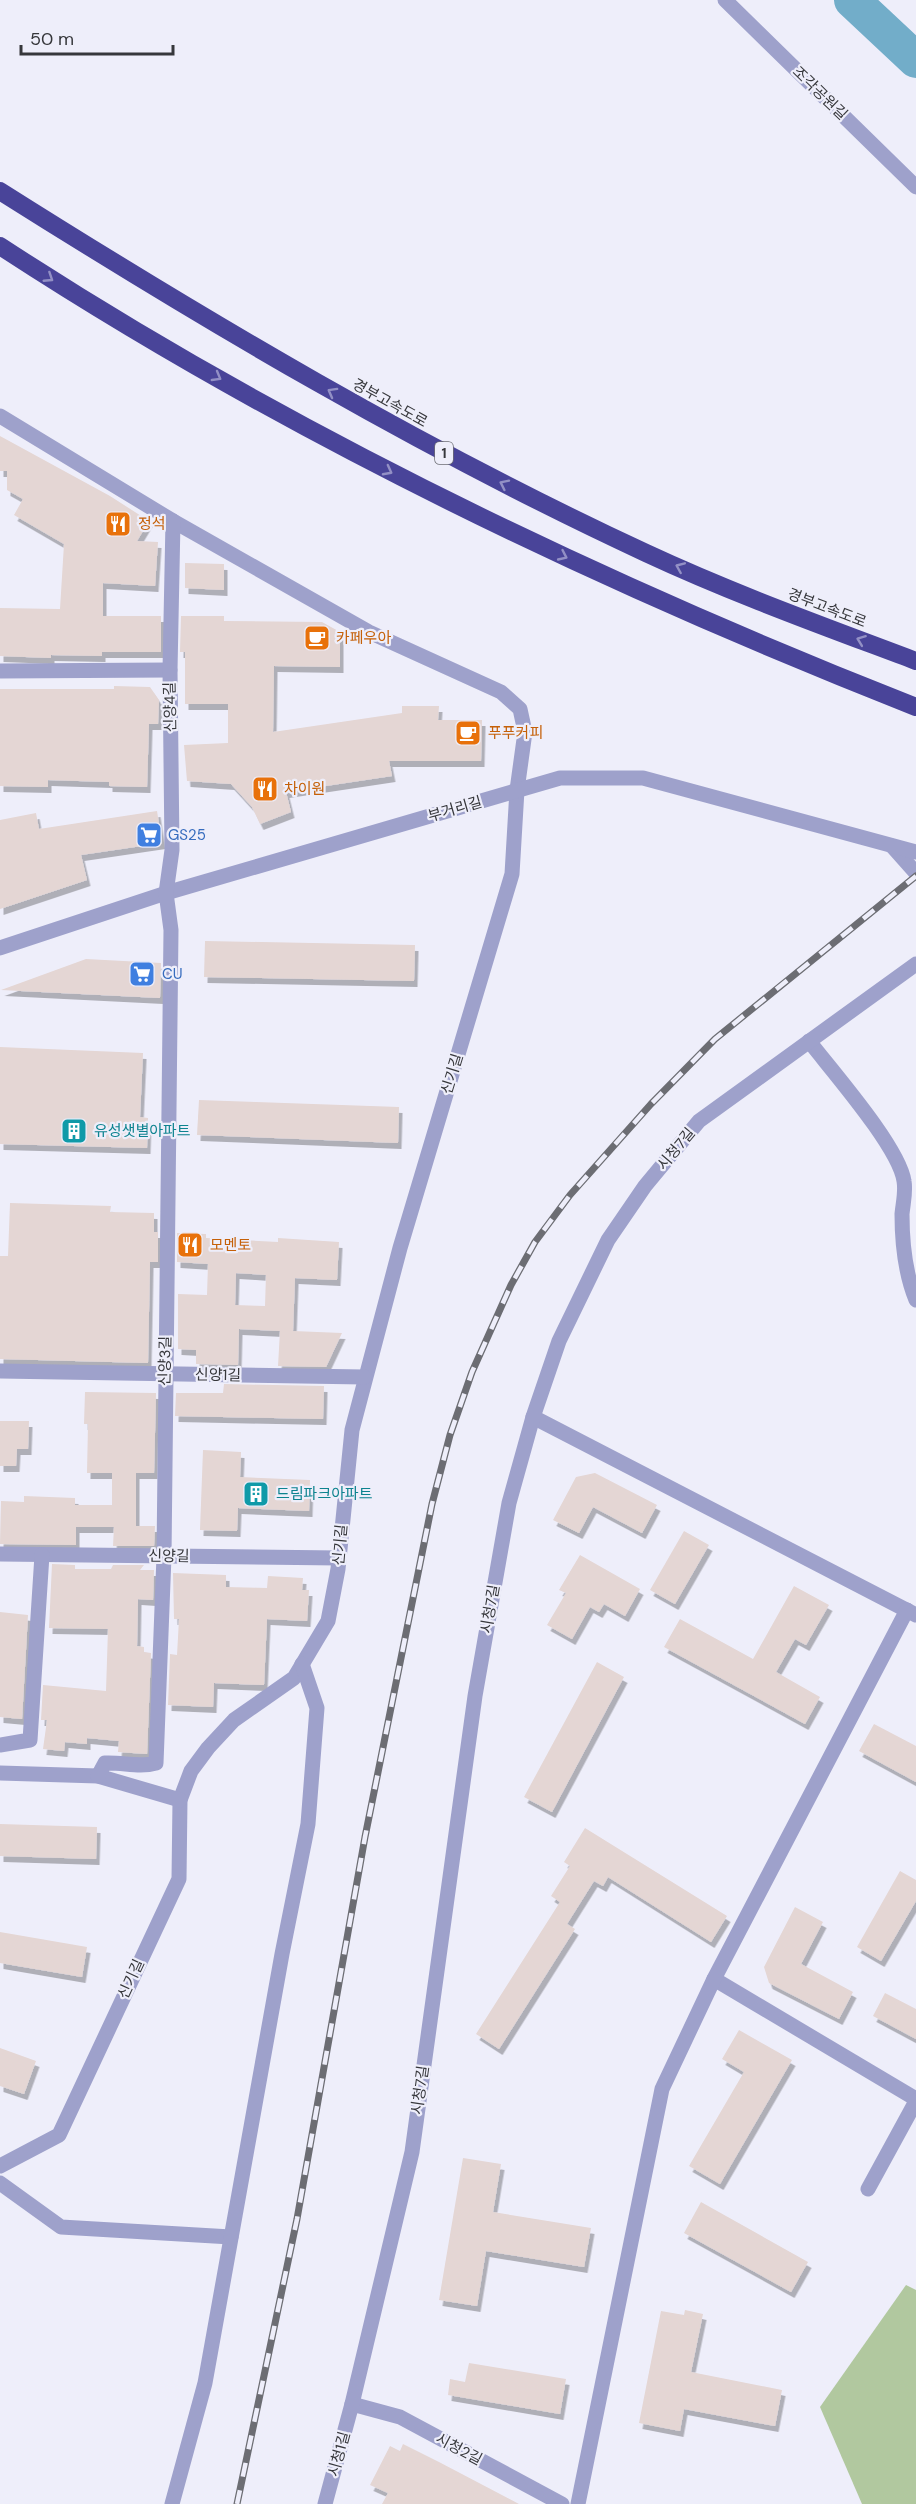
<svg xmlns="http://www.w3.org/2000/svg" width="916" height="2504" font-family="'DM Sans','Noto Sans KR',sans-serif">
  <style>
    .green { fill: #b1c89f }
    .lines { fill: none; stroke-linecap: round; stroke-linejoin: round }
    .river { stroke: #72adc9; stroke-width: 36 }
    .building { fill: #e4d6d4; fill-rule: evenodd; filter: url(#shadow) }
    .minor { stroke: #9ea1cb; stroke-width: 15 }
    .highway { stroke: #494499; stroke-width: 18 }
    .rail-casing { stroke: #6c6d73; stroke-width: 7 }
    .rail { stroke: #eeeefa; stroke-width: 4.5; stroke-dasharray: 14; stroke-linecap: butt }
    .oneway { stroke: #9390c5 }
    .labels { text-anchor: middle; stroke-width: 4.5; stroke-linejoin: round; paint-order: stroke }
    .shield { fill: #eeeefa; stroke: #6d6e74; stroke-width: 1.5 }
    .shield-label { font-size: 14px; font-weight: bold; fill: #36373b }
    .street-label { font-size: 15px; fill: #36373b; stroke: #eeeefa }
    .food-label { font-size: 15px; fill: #c56008; stroke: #eeeefa; text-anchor: start }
    .shop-label { font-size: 15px; fill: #366cbe; stroke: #eeeefa; text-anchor: start }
    .culture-label { font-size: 15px; fill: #0d838f; stroke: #eeeefa; text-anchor: start }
  </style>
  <defs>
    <filter id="shadow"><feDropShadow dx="3.5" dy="6" stdDeviation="0" flood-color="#0004"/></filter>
  </defs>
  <rect width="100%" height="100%" fill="#eeeefa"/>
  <path class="green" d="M906 2285 916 2290V2504H862L820 2407Z"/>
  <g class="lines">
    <path class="river" d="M852 0 916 60"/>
  </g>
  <g class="building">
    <path d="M0 436 110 496 149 521 137 541 158 542 155 586 103 583V616H161V652H102V656L51 655V658L0 656V608L60 609 64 544 14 515 23 499 7 490V471H0Z"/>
    <path d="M185 563 224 564V590L185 588Z"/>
    <path d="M181 616H224V621L322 622 340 632V667L274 666 273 732 402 713V706H439L438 720H482L481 761H389L392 776 286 792 291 812 260 824 252 807 231 784 187 781 184 745 228 743V704H185V652H180Z"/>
    <path d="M114 686 150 687 159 700 158 724H149L147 787 109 786V782L48 780V787L0 786V689H114Z"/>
    <path d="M157 811 162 843 81 855 87 880 0 909V820L36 813 39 829Z"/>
    <path d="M205 941 415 945 414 981 204 977Z"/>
    <path d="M86 959 161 963 160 998 1 990Z"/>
    <path d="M0 1047 143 1053 140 1117 148 1118 147 1148 0 1144Z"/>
    <path d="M199 1100 399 1107 398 1143 197 1135Z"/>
    <path d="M10 1203 111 1206 110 1212 154 1213V1232H158V1262H150L148 1363 0 1359V1256H8Z"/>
    <path d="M177 1233 206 1234V1238L278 1242V1238L339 1242 337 1280 295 1278 293 1331 342 1333 326 1367 278 1366 280 1331 239 1329 238 1365 196 1364V1350L178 1349V1294L207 1295 208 1264 177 1262ZM236 1273 266 1275 265 1306 235 1305Z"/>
    <path d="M224 1384 324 1386 323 1419 175 1416 176 1393H223Z"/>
    <path d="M85 1392 156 1393 154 1473H136V1526H155L154 1546H113L114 1527H76V1545L0 1544 1 1501 24 1502V1496L75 1498V1505H112V1473H87L88 1424H84Z"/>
    <path d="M0 1421H29L28 1449H17L16 1466H0Z"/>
    <path d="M203 1450 241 1452 240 1477 310 1480 309 1511 238 1508 237 1531 200 1530Z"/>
    <path d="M595 1473 657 1505 642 1533 593 1507 579 1533 553 1520 576 1477Z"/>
    <path d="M684 1531 709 1545 675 1604 650 1590Z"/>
    <path d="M580 1555 640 1589 625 1616 604 1604 599 1612 590 1607 572 1639 547 1625 566 1593 559 1590Z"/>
    <path d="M52 1564 75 1565V1569H111L113 1565H144L140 1570H154L153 1600 138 1599 137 1646 144 1647V1652L151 1653 147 1754 118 1752 119 1741 87 1738V1744L65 1742 64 1751 43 1749 47 1720H41L43 1685 106 1691 108 1629 49 1628Z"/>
    <path d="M173 1573 226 1575V1587L267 1588 268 1576 303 1578 302 1590H309L307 1621 267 1619 264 1685 214 1683 213 1707 168 1705 170 1654 177 1655 179 1619H174Z"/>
    <path d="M794 1586 829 1605 806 1645 795 1639 776 1672 820 1697 805 1724 664 1647 680 1619 753 1659Z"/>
    <path d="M0 1612 28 1615 22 1719 0 1717Z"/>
    <path d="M597 1662 624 1677 552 1812 524 1797Z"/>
    <path d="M874 1724 916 1746V1782L859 1751Z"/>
    <path d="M0 1824 97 1827 96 1859 0 1856Z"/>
    <path d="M585 1828 727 1916 711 1942 608 1877 603 1886 594 1881 567 1924 575 1929 499 2049 476 2034 560 1902 551 1896 570 1866 564 1862Z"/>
    <path d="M900 1871 916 1880V1901L881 1961 857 1947Z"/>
    <path d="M795 1907 823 1922 801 1964 853 1992 839 2019 769 1983 764 1967Z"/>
    <path d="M0 1932 87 1947 82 1977 0 1963Z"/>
    <path d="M885 1993 916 2009V2039L873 2016Z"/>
    <path d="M739 2030 792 2060 720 2184 689 2166 744 2072 722 2059Z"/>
    <path d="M0 2048 36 2061 24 2094 0 2086Z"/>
    <path d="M463 2158 501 2164 493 2212 591 2228 584 2267 486 2251 477 2306 439 2300Z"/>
    <path d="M701 2202 808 2262 791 2292 684 2233Z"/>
    <path d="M685 2310 703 2314 691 2372 782 2390 775 2426 684 2409 680 2431 639 2423 661 2311 684 2315Z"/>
    <path d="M469 2363 566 2379 560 2414 448 2395 450 2379 465 2382Z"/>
    <path d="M403 2444 439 2462 519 2504H382L388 2493 370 2485 390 2446 400 2451Z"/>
  </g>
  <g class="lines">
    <g class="minor">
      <path d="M725 0 916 187"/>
      <path d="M0 416 173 521 369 632 501 692 520 709 525 732 517 790 512 874 400 1248 352 1430 338 1569 328 1621 294 1678 234 1720 208 1748 191 1771 180 1800 179 1879 59 2135 0 2166"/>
      <path d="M0 671 170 670"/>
      <path d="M892 846 916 873"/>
      <path d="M0 948 166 893 560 778H643L916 852"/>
      <path d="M809 1041C833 1072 899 1147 904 1181 906 1192 903 1203 902 1214 902 1242 905 1273 916 1300"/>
      <path d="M0 1371 364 1377"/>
      <path d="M533 1417 916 1615"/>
      <path d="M0 1554 339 1558"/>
      <path d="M0 1745 30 1740 42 1555"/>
      <path d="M0 1773 98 1776 180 1800"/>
      <path d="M98 1776 105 1763C123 1762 139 1768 156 1763L164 1556 171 930 166 893 172 850 170 670 173 521"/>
      <path d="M714 1979 916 2099"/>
      <path d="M0 2183 61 2227 231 2237"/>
      <path d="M868 2189 916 2101"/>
      <path d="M352 2404 400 2417 562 2504"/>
      <path d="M172 2504 205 2383 282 1954 308 1824 317 1708 302 1664"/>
      <path d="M325 2504 352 2404 412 2152 475 1696 509 1503 533 1417 559 1341 608 1240 645 1186 699 1121 916 964"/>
      <path d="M578 2504 662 2089 714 1979 907 1610"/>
    </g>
    <g class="highway">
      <path d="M0 191C209 323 422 449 646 553 734 594 826 627 916 661"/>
      <path d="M0 246C286 433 598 582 916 707"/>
    </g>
    <g class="rail-casing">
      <path id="rail" d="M237 2504 297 2219 365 1837 432 1504 450 1435 472 1372 511 1285 535 1242 570 1195 651 1104 715 1039 916 876"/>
    </g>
    <use href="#rail" class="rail"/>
  </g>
  <defs><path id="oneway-chevron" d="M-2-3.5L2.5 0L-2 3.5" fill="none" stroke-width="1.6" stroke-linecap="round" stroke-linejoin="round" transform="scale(1.5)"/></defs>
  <g class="oneway">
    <use href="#oneway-chevron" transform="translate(49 278) rotate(33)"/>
    <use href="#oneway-chevron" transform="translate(217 377) rotate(30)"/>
    <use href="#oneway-chevron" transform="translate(332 392) rotate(-151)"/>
    <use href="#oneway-chevron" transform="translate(388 471) rotate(28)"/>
    <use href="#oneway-chevron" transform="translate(504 484) rotate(-154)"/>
    <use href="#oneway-chevron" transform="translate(563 556) rotate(25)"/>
    <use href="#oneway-chevron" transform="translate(680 567) rotate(-157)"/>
    <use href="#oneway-chevron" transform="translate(861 640) rotate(-159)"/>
  </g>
  <defs>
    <g id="restaurant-square" transform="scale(1.35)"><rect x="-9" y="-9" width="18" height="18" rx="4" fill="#e8710a" stroke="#eeeefa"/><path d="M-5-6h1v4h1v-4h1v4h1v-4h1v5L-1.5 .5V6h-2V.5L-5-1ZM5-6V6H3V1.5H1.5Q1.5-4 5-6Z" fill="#fff"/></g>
    <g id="cafe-square" transform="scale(1.35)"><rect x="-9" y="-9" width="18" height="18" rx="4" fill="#e8710a" stroke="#eeeefa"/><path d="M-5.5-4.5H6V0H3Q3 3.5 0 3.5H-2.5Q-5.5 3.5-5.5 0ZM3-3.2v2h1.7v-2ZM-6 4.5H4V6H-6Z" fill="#fff"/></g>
    <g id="supermarket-square" transform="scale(1.35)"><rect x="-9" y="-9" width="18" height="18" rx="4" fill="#3f7fe0" stroke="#eeeefa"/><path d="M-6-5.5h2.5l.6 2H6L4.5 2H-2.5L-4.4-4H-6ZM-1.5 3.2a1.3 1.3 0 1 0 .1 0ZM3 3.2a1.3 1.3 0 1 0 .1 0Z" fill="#fff"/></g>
    <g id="building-square" transform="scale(1.35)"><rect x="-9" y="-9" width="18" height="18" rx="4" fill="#0f9aa8" stroke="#eeeefa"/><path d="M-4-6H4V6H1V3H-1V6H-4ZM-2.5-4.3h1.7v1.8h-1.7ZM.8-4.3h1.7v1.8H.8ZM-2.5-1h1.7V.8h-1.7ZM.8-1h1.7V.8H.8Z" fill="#fff"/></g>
  </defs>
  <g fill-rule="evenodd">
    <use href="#restaurant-square" x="118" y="524"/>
    <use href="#cafe-square" x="317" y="638"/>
    <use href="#cafe-square" x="468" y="733"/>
    <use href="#restaurant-square" x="265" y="789"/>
    <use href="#supermarket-square" x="149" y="835"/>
    <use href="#supermarket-square" x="142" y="974"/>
    <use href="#building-square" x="74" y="1131"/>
    <use href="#restaurant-square" x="190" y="1245"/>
    <use href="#building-square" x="256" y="1494"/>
  </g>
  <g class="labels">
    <rect class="shield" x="435" y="442" width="18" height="22" rx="4.5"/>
    <g class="shield-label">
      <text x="444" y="458">1</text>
    </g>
    <g class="street-label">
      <text transform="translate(820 93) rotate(44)" y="5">조각공원길</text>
      <text transform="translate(390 403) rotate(29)" y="5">경부고속도로</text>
      <text transform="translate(827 608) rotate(21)" y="5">경부고속도로</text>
      <text transform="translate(170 707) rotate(-91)" y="5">신양4길</text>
      <text transform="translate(455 809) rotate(-16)" y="5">부거리길</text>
      <text transform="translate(452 1074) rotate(-73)" y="5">신기길</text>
      <text transform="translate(676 1149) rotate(-50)" y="5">시청7길</text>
      <text transform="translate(165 1361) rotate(-89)" y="5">신양3길</text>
      <text transform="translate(218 1375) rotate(1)" y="5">신양1길</text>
      <text transform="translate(340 1545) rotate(-85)" y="5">신기길</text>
      <text transform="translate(169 1556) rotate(1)" y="5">신양길</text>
      <text transform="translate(490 1609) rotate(-80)" y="5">시청7길</text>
      <text transform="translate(131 1979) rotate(-65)" y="5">신기길</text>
      <text transform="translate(420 2090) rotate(-82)" y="5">시청7길</text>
      <text transform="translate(459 2449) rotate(28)" y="5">시청2길</text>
      <text transform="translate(339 2454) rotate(-75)" y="5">시청1길</text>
    </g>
    <g class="food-label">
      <text x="138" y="529">정석</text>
      <text x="336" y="643">카페우아</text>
      <text x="488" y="738">푸푸커피</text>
      <text x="284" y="794">차이원</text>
      <text x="210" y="1250">모멘토</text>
    </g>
    <g class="shop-label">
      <text x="168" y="840">GS25</text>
      <text x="162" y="979">CU</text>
    </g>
    <g class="culture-label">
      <text x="94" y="1136">유성샛별아파트</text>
      <text x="276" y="1499">드림파크아파트</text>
    </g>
  </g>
  <path d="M21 45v9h152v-9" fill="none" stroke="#36373b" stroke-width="3"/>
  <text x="30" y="45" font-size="18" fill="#36373b" stroke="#eeeefa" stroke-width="4.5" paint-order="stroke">50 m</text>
</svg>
